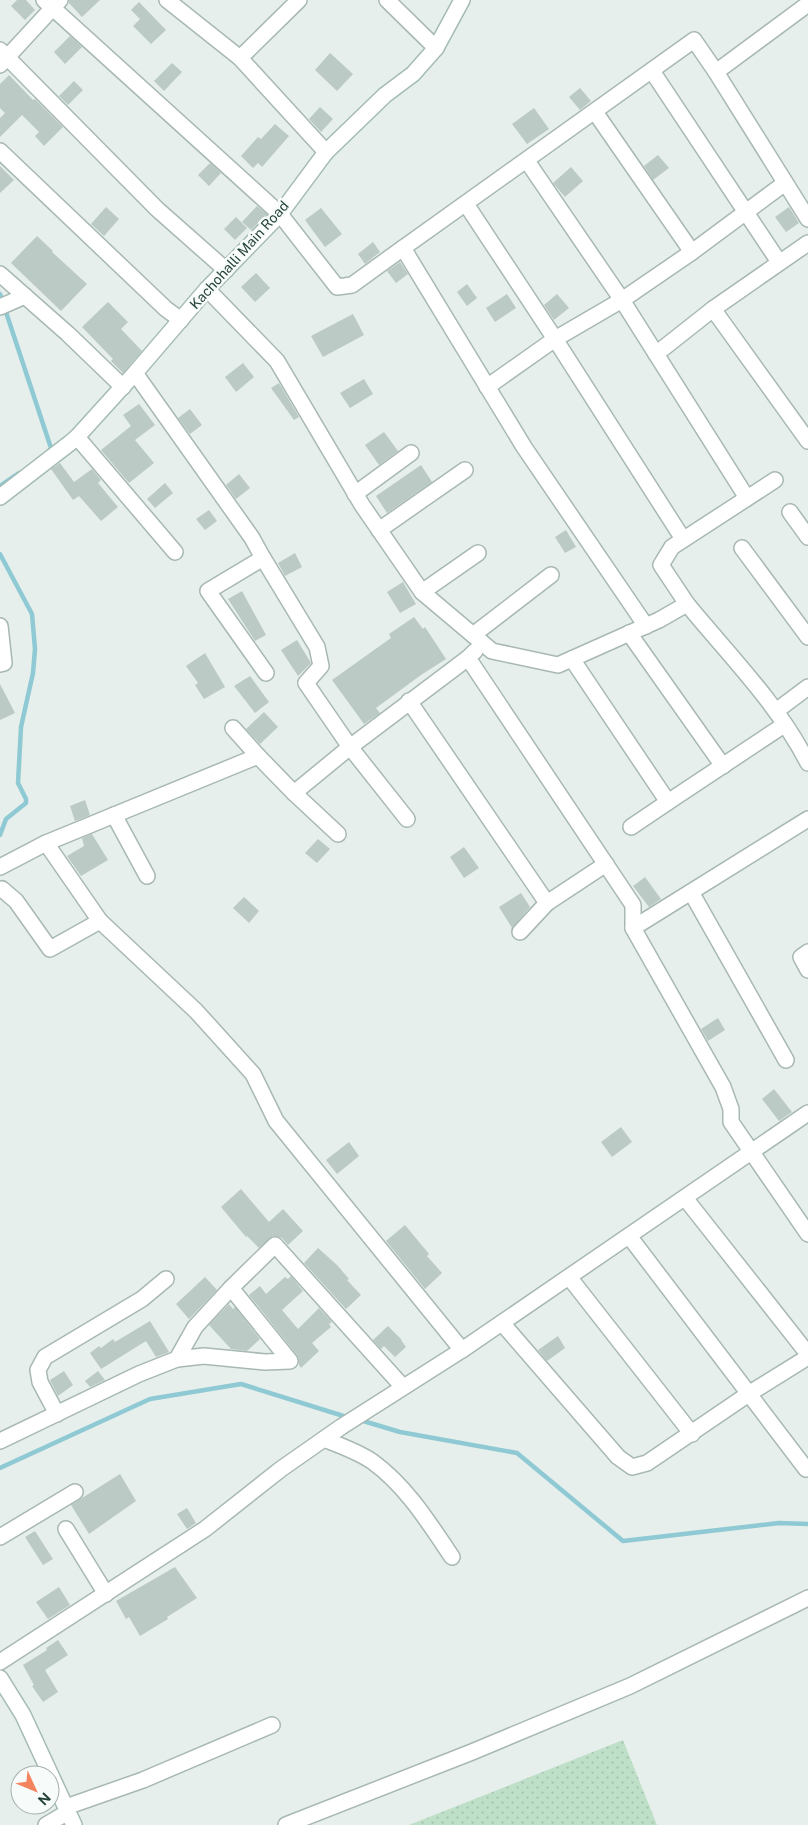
<svg xmlns="http://www.w3.org/2000/svg" width="808" height="1825" font-family="'Public Sans',sans-serif">
  <style>
    .grass { fill: url(#grass-dots) }
    .lines { fill: none; stroke-linecap: round; stroke-linejoin: round }
    .stream { stroke: #8ec9d4; stroke-width: 4.5 }
    .building { fill: #bbcac4 }
    .street-casing { stroke: #a8b8b2; stroke-width: 18 }
    .secondary-casing { stroke: #a4bbb3; stroke-width: 18 }
    .street { stroke: #fff; stroke-width: 15 }
    .secondary { stroke: #fff; stroke-width: 15 }
    .labels { text-anchor: middle; stroke-width: 5; stroke-linejoin: round; paint-order: stroke }
    .street-label { font-size: 14px; fill: #24423a; stroke: #f7fbf9 }
  </style>
  <defs>
    <pattern id="grass-dots" width="8" height="8" patternUnits="userSpaceOnUse" patternTransform="scale(1.25)"><rect width="8" height="8" fill="#bfe0c8"/><path d="M2 2h.1M6 6h.1" fill="none" stroke="#a4c1ad" stroke-width="1.8" stroke-linecap="round"/></pattern>
  </defs>
  <rect width="100%" height="100%" fill="#e6efeb"/>
  <path class="grass" d="M623 1740 657 1825H409Z"/>
  <g class="lines">
    <g class="stream">
      <path d="M0 294 51 448 48 453"/>
      <path d="M0 486 19 473"/>
      <path d="M0 554 32 614 35 649 33 673 21 727 18 783 26 799V803L6 819 0 835"/>
      <path d="M360 1420 400 1432 517 1453 623 1541 779 1523 808 1524"/>
      <path d="M0 1468 150 1399 241 1384 350 1418"/>
    </g>
  </g>
  <g class="building">
    <path d="M17 0H26L35 10 25 20 11 6Z"/>
    <path d="M69 0H100L82 17 69 3Z"/>
    <path d="M139 2 166 30 151 44 133 26 140 19 131 10Z"/>
    <path d="M70 36 82 47 65 64 54 52Z"/>
    <path d="M330 53 353 74 337 91 315 70Z"/>
    <path d="M172 63 182 72 164 91 154 81Z"/>
    <path d="M9 75 33 100 35 99 63 127 44 146 35 136 39 132 22 115 0 137V118L5 113 0 108V84Z"/>
    <path d="M74 81 83 90 68 105 59 96Z"/>
    <path d="M580 88 591 101 580 110 569 97Z"/>
    <path d="M320 107 333 119 321 132 309 119Z"/>
    <path d="M534 108 549 129 527 144 512 124Z"/>
    <path d="M275 124 289 136 262 167 258 163 253 168 241 156 258 137 261 139Z"/>
    <path d="M658 155 669 168 653 180 644 166Z"/>
    <path d="M210 163 221 173 209 186 198 175Z"/>
    <path d="M0 166 14 180 0 193Z"/>
    <path d="M571 167 583 181 565 197 553 183Z"/>
    <path d="M257 206 267 214 251 230 242 222Z"/>
    <path d="M106 207 119 219 104 236 91 224Z"/>
    <path d="M789 207 799 223 786 232 775 217Z"/>
    <path d="M321 208 342 234 325 247 305 220Z"/>
    <path d="M236 217 247 228 235 240 224 229Z"/>
    <path d="M37 236 53 251 52 252 87 284 61 311 11 263Z"/>
    <path d="M373 242 380 252 365 264 358 254Z"/>
    <path d="M400 262 408 274 396 283 387 271Z"/>
    <path d="M256 273 270 288 255 302 241 287Z"/>
    <path d="M467 284 477 298 467 306 457 292Z"/>
    <path d="M507 294 516 308 495 322 486 308Z"/>
    <path d="M557 294 569 308 554 320 544 305Z"/>
    <path d="M108 302 128 322 121 329 142 351 123 373 111 361 113 359 82 327Z"/>
    <path d="M353 314 364 335 323 357 311 336Z"/>
    <path d="M243 363 254 377 236 392 225 377Z"/>
    <path d="M364 379 373 394 350 408 340 393Z"/>
    <path d="M279 383 299 417 294 420 271 388Z"/>
    <path d="M139 404 155 425 135 440 154 463 129 483 101 450 131 426 123 415Z"/>
    <path d="M190 409 202 425 190 434 178 418Z"/>
    <path d="M384 432 398 451 379 465 365 445Z"/>
    <path d="M60 463 74 482 92 469 101 480 98 483 118 507 101 521 79 496 73 500 51 469Z"/>
    <path d="M421 465 432 482 387 513 376 496Z"/>
    <path d="M239 474 250 488 236 499 226 485Z"/>
    <path d="M165 483 173 493 155 508 147 499Z"/>
    <path d="M209 510 217 521 205 530 196 519Z"/>
    <path d="M566 530 576 547 565 553 555 537Z"/>
    <path d="M295 553 302 567 285 576 278 563Z"/>
    <path d="M403 582 416 604 400 613 387 592Z"/>
    <path d="M242 591 266 635 255 641 228 599Z"/>
    <path d="M414 617 423 629 425 627 446 659 421 675 376 708 380 713 364 724 332 680 391 638 389 634Z"/>
    <path d="M297 640 311 663 298 676 281 650Z"/>
    <path d="M205 653 225 687 204 699 195 685 198 683 186 666Z"/>
    <path d="M250 676 269 702 255 713 234 686Z"/>
    <path d="M0 684 15 713 0 720Z"/>
    <path d="M264 712 278 727 260 744 246 729Z"/>
    <path d="M85 800 90 815 75 821 70 806Z"/>
    <path d="M92 834 108 860 81 876 67 856 84 846 82 838Z"/>
    <path d="M318 839 330 849 317 863 305 853Z"/>
    <path d="M464 847 479 868 464 878 450 857Z"/>
    <path d="M645 877 661 899 649 907 633 886Z"/>
    <path d="M521 893 530 907 512 928 499 907Z"/>
    <path d="M244 897 259 911 249 923 233 908Z"/>
    <path d="M718 1018 725 1030 708 1041 701 1029Z"/>
    <path d="M774 1089 792 1112 779 1121 762 1099Z"/>
    <path d="M621 1127 632 1142 612 1157 601 1142Z"/>
    <path d="M349 1142 359 1156 337 1174 326 1160Z"/>
    <path d="M241 1189 269 1222 283 1209 303 1231 288 1245 282 1238 273 1236 259 1248 247 1236 246 1237 221 1207Z"/>
    <path d="M405 1225 429 1254 427 1256 442 1273 425 1289 386 1241Z"/>
    <path d="M318 1248 337 1265 349 1279 347 1280 361 1295 346 1309 304 1263Z"/>
    <path d="M291 1276 303 1291 282 1310 298 1329 319 1308 332 1322 329 1324 331 1327 312 1343 319 1351 301 1368 299 1365V1359L297 1355 249 1295 260 1286 266 1294 285 1277 288 1279Z"/>
    <path d="M205 1277 217 1290 189 1319 176 1304Z"/>
    <path d="M229 1304 233 1309 235 1307 260 1339 247 1351 231 1349 209 1325Z"/>
    <path d="M150 1321 169 1352 156 1357 146 1341 101 1369 90 1353 99 1346 101 1348 113 1339 115 1342Z"/>
    <path d="M388 1326 402 1340H401L406 1347 395 1357 384 1346 381 1349 373 1340Z"/>
    <path d="M558 1336 565 1348 547 1361 538 1350Z"/>
    <path d="M64 1371 73 1385 58 1396 50 1380Z"/>
    <path d="M98 1371 105 1380 90 1387 85 1381Z"/>
    <path d="M120 1474 136 1501 89 1534 71 1505Z"/>
    <path d="M187 1508 196 1523 187 1529 177 1514Z"/>
    <path d="M35 1531 53 1559 43 1565 25 1537Z"/>
    <path d="M175 1567 197 1598 167 1617 168 1619 140 1636 129 1617 126 1619 116 1601Z"/>
    <path d="M59 1587 70 1605 48 1619 36 1602Z"/>
    <path d="M58 1640 68 1655 45 1670 58 1692 43 1702 32 1686 34 1685 23 1665 47 1650 46 1648Z"/>
  </g>
  <g class="lines">
    <g class="street-casing">
      <g id="street">
        <path d="M44 0 280 214 337 287 352 285 403 248"/>
        <path d="M167 0 240 58 326 152"/>
        <path d="M387 0 436 48"/>
        <path d="M0 50 157 209 226 270"/>
        <path d="M240 58 299 0"/>
        <path d="M0 65 60 0"/>
        <path d="M652 71 779 262"/>
        <path d="M716 72 808 4"/>
        <path d="M595 112 692 252"/>
        <path d="M0 151 166 309 181 320"/>
        <path d="M527 161 622 300 747 498"/>
        <path d="M466 204 555 339 487 387"/>
        <path d="M808 243 713 309 808 441"/>
        <path d="M0 274 68 334 123 387"/>
        <path d="M207 289 277 361 362 505 422 592 492 651 558 665 659 620 687 604C729 655 778 704 808 763"/>
        <path d="M0 307 25 296"/>
        <path d="M656 354 713 309"/>
        <path d="M135 373 252 538 263 558 317 647 321 666 306 683 350 747 407 819"/>
        <path d="M77 437 175 552"/>
        <path d="M355 494 411 453"/>
        <path d="M790 512 808 537"/>
        <path d="M379 530 465 470"/>
        <path d="M683 539 555 339 622 300 692 252 785 183"/>
        <path d="M742 548 808 637"/>
        <path d="M263 558 208 591 266 673"/>
        <path d="M422 592 478 553"/>
        <path d="M687 604 661 565 672 547 775 480"/>
        <path d="M0 626 4 663 0 664"/>
        <path d="M646 626 524 447 403 248 694 40 716 72 808 219"/>
        <path d="M629 633 723 766"/>
        <path d="M473 635 551 575"/>
        <path d="M468 658 633 905V928L723 1087 731 1109V1122L808 1234"/>
        <path d="M572 659 668 802 784 725"/>
        <path d="M409 701 547 903 606 864"/>
        <path d="M776 711 808 687"/>
        <path d="M233 728 258 756"/>
        <path d="M294 793 338 834"/>
        <path d="M114 815 147 876"/>
        <path d="M631 827 668 802"/>
        <path d="M46 843 100 921 196 1011 253 1074 276 1121 462 1350"/>
        <path d="M0 867 46 843 258 756 294 793 350 747 468 658 475 651"/>
        <path d="M0 890 2 889 16 901 50 949 100 921"/>
        <path d="M691 892 786 1060"/>
        <path d="M633 928 808 819"/>
        <path d="M520 932 547 903"/>
        <path d="M808 952 801 957 808 970"/>
        <path d="M685 1198 808 1354"/>
        <path d="M629 1236 806 1469"/>
        <path d="M569 1277 692 1434"/>
        <path d="M502 1323 618 1457 632 1467 647 1463 750 1393 808 1357"/>
        <path d="M177 1359 204 1356 265 1362 290 1361 231 1288"/>
        <path d="M57 1414 40 1382 38 1370 45 1357 142 1299 166 1279"/>
        <path d="M324 1439C341 1446 359 1452 373 1462 407 1487 429 1523 452 1557"/>
        <path d="M0 1441 139 1374 177 1359 195 1327 231 1288 275 1245 403 1387"/>
        <path d="M66 1529 106 1594"/>
        <path d="M0 1537 75 1492"/>
        <path d="M0 1662 205 1529 281 1469 341 1427 462 1350 808 1113"/>
        <path d="M66 1807 143 1780 272 1725"/>
        <path d="M46 1825 68 1812"/>
        <path d="M286 1825 472 1752 630 1686 808 1598"/>
      </g>
    </g>
    <g class="secondary-casing">
      <g id="secondary">
        <path d="M0 497 70 443 77 437 135 373 207 289 280 214 326 152 385 95 413 74 436 48 462 0"/>
        <path d="M0 1678 23 1715 74 1825"/>
      </g>
    </g>
    <use href="#street" class="street"/>
    <use href="#secondary" class="secondary"/>
  </g>
  <g class="labels">
    <g class="street-label">
      <text transform="translate(239 255) rotate(-48)" y="5">Kachohalli Main Road</text>
    </g>
  </g>
  <g transform="translate(35 1790) rotate(134)"><circle r="24" fill="#f7fbf9" stroke="#a3b1ad"/>
  <path d="M0-4L9 19L0 12L-9 19Z" fill="#f4845f"/>
  <text y="-8" font-size="14" font-weight="bold" text-anchor="middle" fill="#24423a">N</text>
  </g>
</svg>
